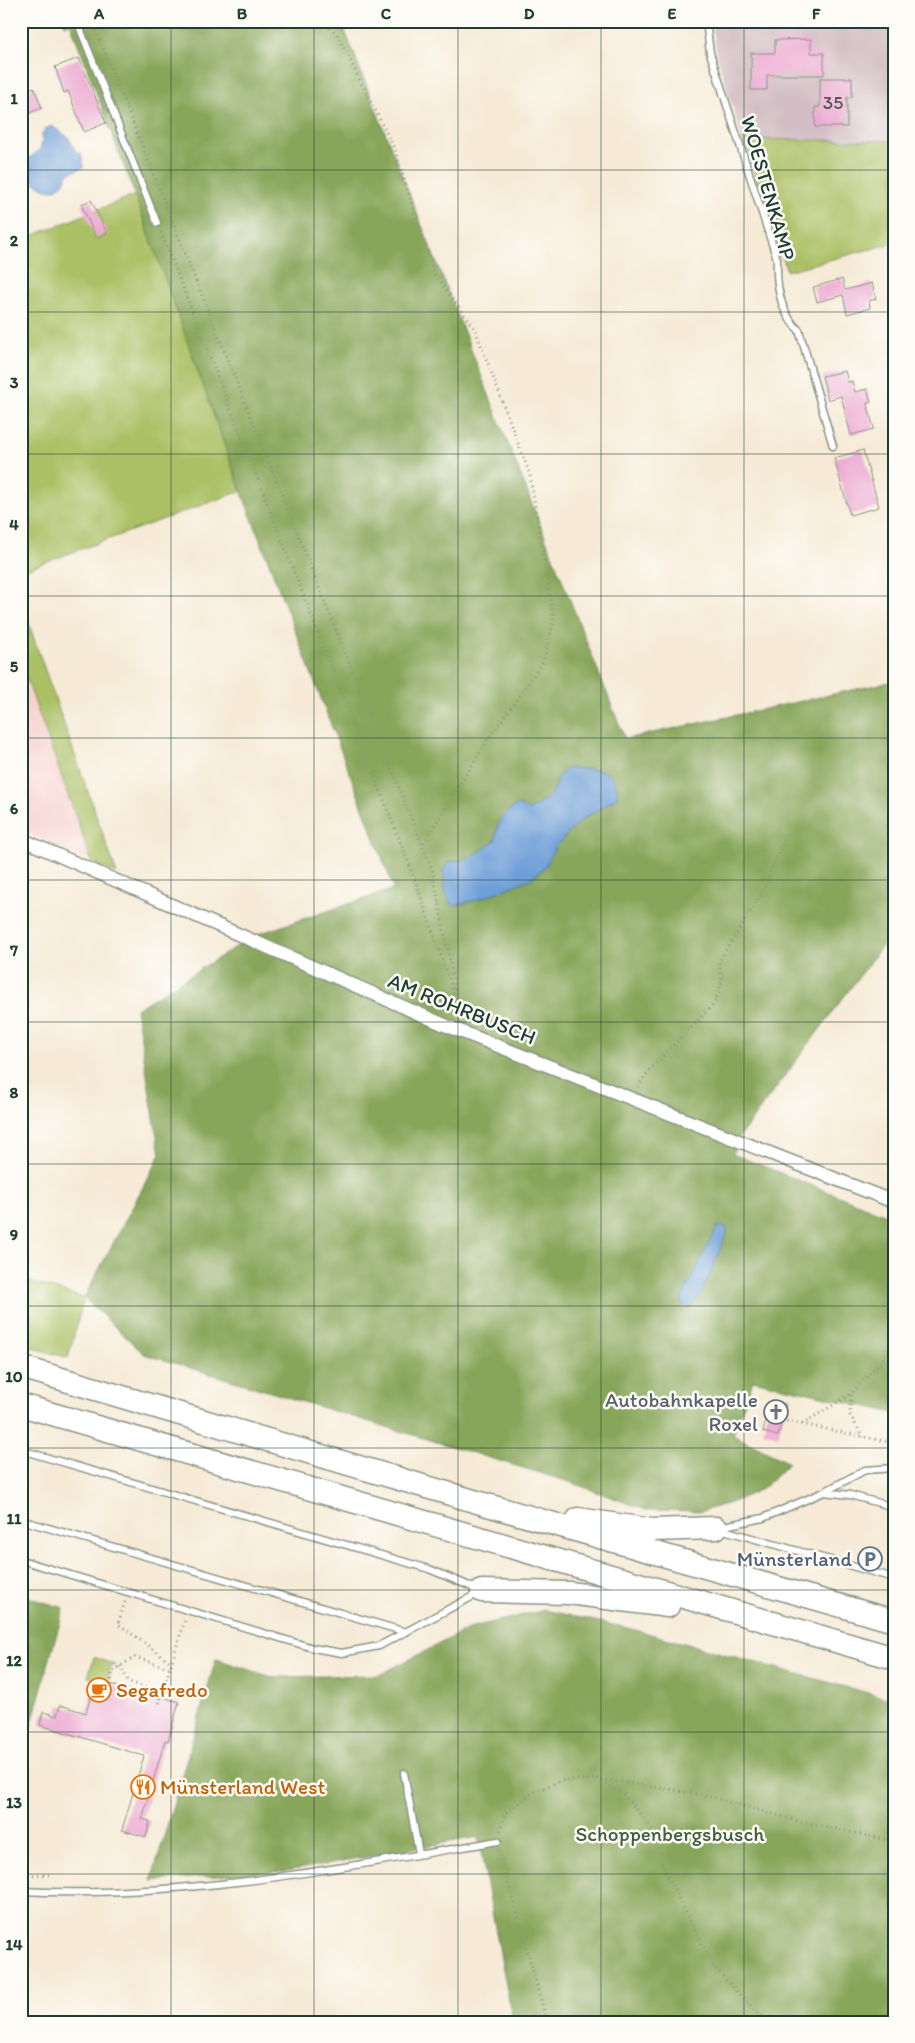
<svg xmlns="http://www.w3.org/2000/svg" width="915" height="2043" font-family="Itim,sans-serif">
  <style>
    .built { fill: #f7d0ce }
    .industrial { fill: #d2bec4 }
    .green { fill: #abc065; stroke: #657e4c }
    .forest { fill: #88a65a; stroke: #547247; fill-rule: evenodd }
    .water { fill: #6e9fd8; stroke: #466e86 }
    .building { fill: #edabd3 }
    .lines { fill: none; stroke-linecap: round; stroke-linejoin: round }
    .lane-casing { stroke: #8a9485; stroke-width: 9 }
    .street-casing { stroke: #8a9485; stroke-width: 15 }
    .highway-casing { stroke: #8a9485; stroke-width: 25 }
    .path { stroke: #8a9485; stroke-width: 3; stroke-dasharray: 1 4; stroke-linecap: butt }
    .lane { stroke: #fff; stroke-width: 6 }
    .street { stroke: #fff; stroke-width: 12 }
    .highway { stroke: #fff; stroke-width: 22 }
    .grid { fill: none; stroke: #1f3d34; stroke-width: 1; stroke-opacity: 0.55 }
    .labels { text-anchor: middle; stroke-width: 5; stroke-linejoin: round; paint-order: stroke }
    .number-label { font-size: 19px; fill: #52585c }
    .street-label { font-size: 21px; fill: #1f3d34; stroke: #fdfcf7 }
    .worship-label { font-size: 21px; fill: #5b616d; stroke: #fdfcf7; text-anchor: end }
    .service-label { font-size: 21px; fill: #4e5e75; stroke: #fdfcf7; text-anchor: end }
    .food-label { font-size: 21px; fill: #c56008; stroke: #fdfcf7; text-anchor: start }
    .park-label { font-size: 21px; fill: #425e40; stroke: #fdfcf7 }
    .neatline { fill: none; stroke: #1f3d34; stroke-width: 2 }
    .grid-label { font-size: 16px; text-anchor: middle; font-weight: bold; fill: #1f3d34 }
  </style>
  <rect width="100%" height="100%" fill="#fdfcf7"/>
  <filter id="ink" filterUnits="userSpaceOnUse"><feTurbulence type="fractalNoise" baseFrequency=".02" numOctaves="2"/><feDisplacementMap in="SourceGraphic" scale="10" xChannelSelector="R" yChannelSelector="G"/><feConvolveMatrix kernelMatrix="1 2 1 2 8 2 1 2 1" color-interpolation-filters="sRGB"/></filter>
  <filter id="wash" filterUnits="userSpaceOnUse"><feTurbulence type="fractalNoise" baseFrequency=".0096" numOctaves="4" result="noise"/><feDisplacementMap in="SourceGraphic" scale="20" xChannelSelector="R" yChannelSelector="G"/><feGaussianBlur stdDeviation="1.12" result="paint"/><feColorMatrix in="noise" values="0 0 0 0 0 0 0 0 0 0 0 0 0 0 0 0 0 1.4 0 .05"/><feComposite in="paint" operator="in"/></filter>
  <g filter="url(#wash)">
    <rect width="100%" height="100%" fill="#f6ead6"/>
    <path class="built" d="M21 663 92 862 21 830Z"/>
    <path class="industrial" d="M712 21H894V141L742 139 716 52Z"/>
    <g class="green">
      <path d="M742 139 894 141V243L787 271Z"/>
      <path d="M135 195 241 491 21 571V240Z"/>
      <path d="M21 602 117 874 92 862 21 663Z"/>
      <path d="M21 1279 84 1298 68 1358 21 1344Z"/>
      <path d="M94 1657 115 1665 110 1668 109 1683 88 1677Z"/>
    </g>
    <g class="forest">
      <path d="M63 21H341L625 739 894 681V930L737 1140 733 1154 894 1218V1413L753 1380 733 1435 789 1463 764 1488 733 1502 702 1511 646 1510 573 1483 144 1354 84 1298 160 1155 136 1009 255 935 394 889 234 472 135 195 70 23 65 25ZM568 768 599 770 616 798 580 821 555 847 545 867 530 879 459 906 448 862C469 860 480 853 495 840L498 822C536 808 548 804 568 768Z"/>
      <path d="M21 1595 64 1608 21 1762Z"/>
      <path d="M545 1610 632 1629 894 1700V2022H513L478 1837 287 1871 151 1881 216 1659 272 1677 379 1675 472 1627Z"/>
    </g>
    <g class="water">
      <path d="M52 126 69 138 76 152 81 153 84 167 68 174 63 184 54 190 46 189 32 182 26 165V159C37 154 44 148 41 136L45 129Z"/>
      <path d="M568 768 599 770 611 775 618 790 616 798 580 821 555 847 545 867 530 879 482 898 453 906 446 894 443 870 448 862C469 860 480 853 495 840 498 821 501 814 518 805L529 810C545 800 556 797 557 777Z"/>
      <path d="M718 1226 727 1228V1233C720 1247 701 1306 688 1308L681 1303V1299C694 1274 704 1250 718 1226Z"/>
    </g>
    <g id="blocks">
      <g class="building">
        <path d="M811 39V53H824V75H767V90H751V53H775V40Z"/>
        <path d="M79 58 106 123 84 132 68 91 64 93 55 67Z"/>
        <path d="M820 78H852V97H847V127H815V107H820Z"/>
        <path d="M34 87 42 108 21 116V92Z"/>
        <path d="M91 200 107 233 96 238 81 204Z"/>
        <path d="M842 279 845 290 872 283 876 299 869 301 870 308 847 314 843 295 817 302 813 287Z"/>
        <path d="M845 371 848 382 852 381 855 392 867 389 871 402 867 403 874 429 851 435 841 396 828 400 822 376Z"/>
        <path d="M863 450 879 507 850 515 834 458Z"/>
        <path d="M771 1400 786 1404 778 1436 763 1432Z"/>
        <path d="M109 1684 161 1699 162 1697 179 1702 168 1741 165 1740 142 1819 150 1821 146 1837 122 1830 144 1756 40 1725 43 1712 57 1716 60 1705 86 1713 94 1685 108 1688Z"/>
      </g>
    </g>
  </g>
  <g filter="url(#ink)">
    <use href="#blocks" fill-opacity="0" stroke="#8a9485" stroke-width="1"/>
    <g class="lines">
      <g class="lane-casing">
        <g id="lane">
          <path d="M77 21 157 223"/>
          <path d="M706 21 710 53 777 259C776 284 780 313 799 330L833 446"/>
          <path d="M21 1450 429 1569 479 1590"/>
          <path d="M824 1492 850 1495 894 1507"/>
          <path d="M21 1520 406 1632"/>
          <path d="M719 1527 763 1518 824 1492 865 1470 894 1468"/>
          <path d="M720 1529 894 1578"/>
          <path d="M21 1560 313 1648 342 1653 379 1646 479 1593"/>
          <path d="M404 1773 419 1854"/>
          <path d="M21 1891C182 1899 341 1868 498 1841"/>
        </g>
      </g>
      <g class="street-casing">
        <path id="street" d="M21 839 447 1026 894 1202"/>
      </g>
      <g class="highway-casing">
        <g id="highway">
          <path d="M21 1367 484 1504 894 1621"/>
          <path d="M21 1405 894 1658"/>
          <path d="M578 1519 652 1530 716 1528"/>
          <path d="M482 1591 569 1593 668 1606"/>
        </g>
      </g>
      <g class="path">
        <path d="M92 21 433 872 458 1005"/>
        <path d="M322 21 337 34 395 150 434 274 475 329 530 475 554 620 543 662 489 738 423 844"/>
        <path d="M161 232 414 877 454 994"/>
        <path d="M638 1087 649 1070 715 1003 722 981 719 961 761 895 787 833"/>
        <path d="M851 1395 850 1415 863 1437"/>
        <path d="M782 1420 894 1443"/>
        <path d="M802 1424 851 1394 894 1347"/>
        <path d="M125 1602 118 1624 172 1663"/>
        <path d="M120 1666 129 1682 162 1692"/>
        <path d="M111 1685 112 1672 134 1657 170 1668"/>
        <path d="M159 1703 185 1620"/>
        <path d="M601 1779 699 1794 802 1822 894 1841"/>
        <path d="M500 1831 505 1813 532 1793 560 1781 598 1779 623 1794 653 1830 665 1871 713 1966 766 2022"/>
        <path d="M499 1850 547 2022"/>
        <path d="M23 1874 49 1875"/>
      </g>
      <use href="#lane" class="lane"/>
      <use href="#street" class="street"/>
      <use href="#highway" class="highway"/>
    </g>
  </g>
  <path class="grid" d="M171 21V2022M314 21V2022M458 21V2022M601 21V2022M744 21V2022M21 170H894M21 312H894M21 454H894M21 596H894M21 738H894M21 880H894M21 1022H894M21 1164H894M21 1306H894M21 1448H894M21 1590H894M21 1732H894M21 1874H894"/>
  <defs>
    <g id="church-ring" transform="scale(1.25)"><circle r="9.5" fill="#fdfcf7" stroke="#6b7280" stroke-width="1.5"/><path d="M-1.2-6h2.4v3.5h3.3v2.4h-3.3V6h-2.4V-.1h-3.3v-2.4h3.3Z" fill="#6b7280"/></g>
    <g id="parking-ring" transform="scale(1.25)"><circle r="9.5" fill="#fdfcf7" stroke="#5c6f8a" stroke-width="1.5"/><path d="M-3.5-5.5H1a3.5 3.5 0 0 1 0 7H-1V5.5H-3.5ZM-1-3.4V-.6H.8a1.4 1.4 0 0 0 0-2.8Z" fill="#5c6f8a"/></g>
    <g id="cafe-ring" transform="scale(1.25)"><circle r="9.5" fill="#fdfcf7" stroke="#e8710a" stroke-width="1.5"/><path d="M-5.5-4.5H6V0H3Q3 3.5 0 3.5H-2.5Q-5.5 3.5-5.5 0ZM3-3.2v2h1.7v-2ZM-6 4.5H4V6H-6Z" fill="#e8710a"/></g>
    <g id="restaurant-ring" transform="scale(1.25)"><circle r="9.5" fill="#fdfcf7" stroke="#e8710a" stroke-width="1.5"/><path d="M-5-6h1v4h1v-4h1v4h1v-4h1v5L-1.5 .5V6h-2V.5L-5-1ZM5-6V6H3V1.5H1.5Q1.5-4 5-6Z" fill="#e8710a"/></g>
  </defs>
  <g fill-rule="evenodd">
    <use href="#church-ring" x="776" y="1412"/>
    <use href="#parking-ring" x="870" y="1559"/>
    <use href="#cafe-ring" x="99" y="1690"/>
    <use href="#restaurant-ring" x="143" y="1787"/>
  </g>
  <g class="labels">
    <g class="number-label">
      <text x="833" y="109">35</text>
    </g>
    <g class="street-label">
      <text transform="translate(768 188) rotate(74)" y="7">WOESTENKAMP</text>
      <text transform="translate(462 1009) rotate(22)" y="7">AM ROHRBUSCH</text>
    </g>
    <g class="worship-label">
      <text x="758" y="1407">Autobahnkapelle<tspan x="758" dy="24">Roxel</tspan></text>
    </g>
    <g class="service-label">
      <text x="852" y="1566">Münsterland</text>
    </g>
    <g class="food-label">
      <text x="116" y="1697">Segafredo</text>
      <text x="160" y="1794">Münsterland West</text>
    </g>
    <g class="park-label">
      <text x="670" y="1841">Schoppenbergsbusch</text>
    </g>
  </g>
  <rect width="915" height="2043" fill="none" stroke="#fdfcf7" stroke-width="55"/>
  <rect x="28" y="28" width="860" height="1988" class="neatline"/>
  <g class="grid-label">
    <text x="99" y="19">A</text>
    <text x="242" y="19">B</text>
    <text x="386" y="19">C</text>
    <text x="529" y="19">D</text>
    <text x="672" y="19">E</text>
    <text x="816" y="19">F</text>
    <text x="14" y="104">1</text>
    <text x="14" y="246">2</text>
    <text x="14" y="388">3</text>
    <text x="14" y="530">4</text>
    <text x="14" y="672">5</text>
    <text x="14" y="814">6</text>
    <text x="14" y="956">7</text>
    <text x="14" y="1098">8</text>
    <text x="14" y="1240">9</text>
    <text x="14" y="1382">10</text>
    <text x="14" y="1524">11</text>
    <text x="14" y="1666">12</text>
    <text x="14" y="1808">13</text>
    <text x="14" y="1950">14</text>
  </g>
</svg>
